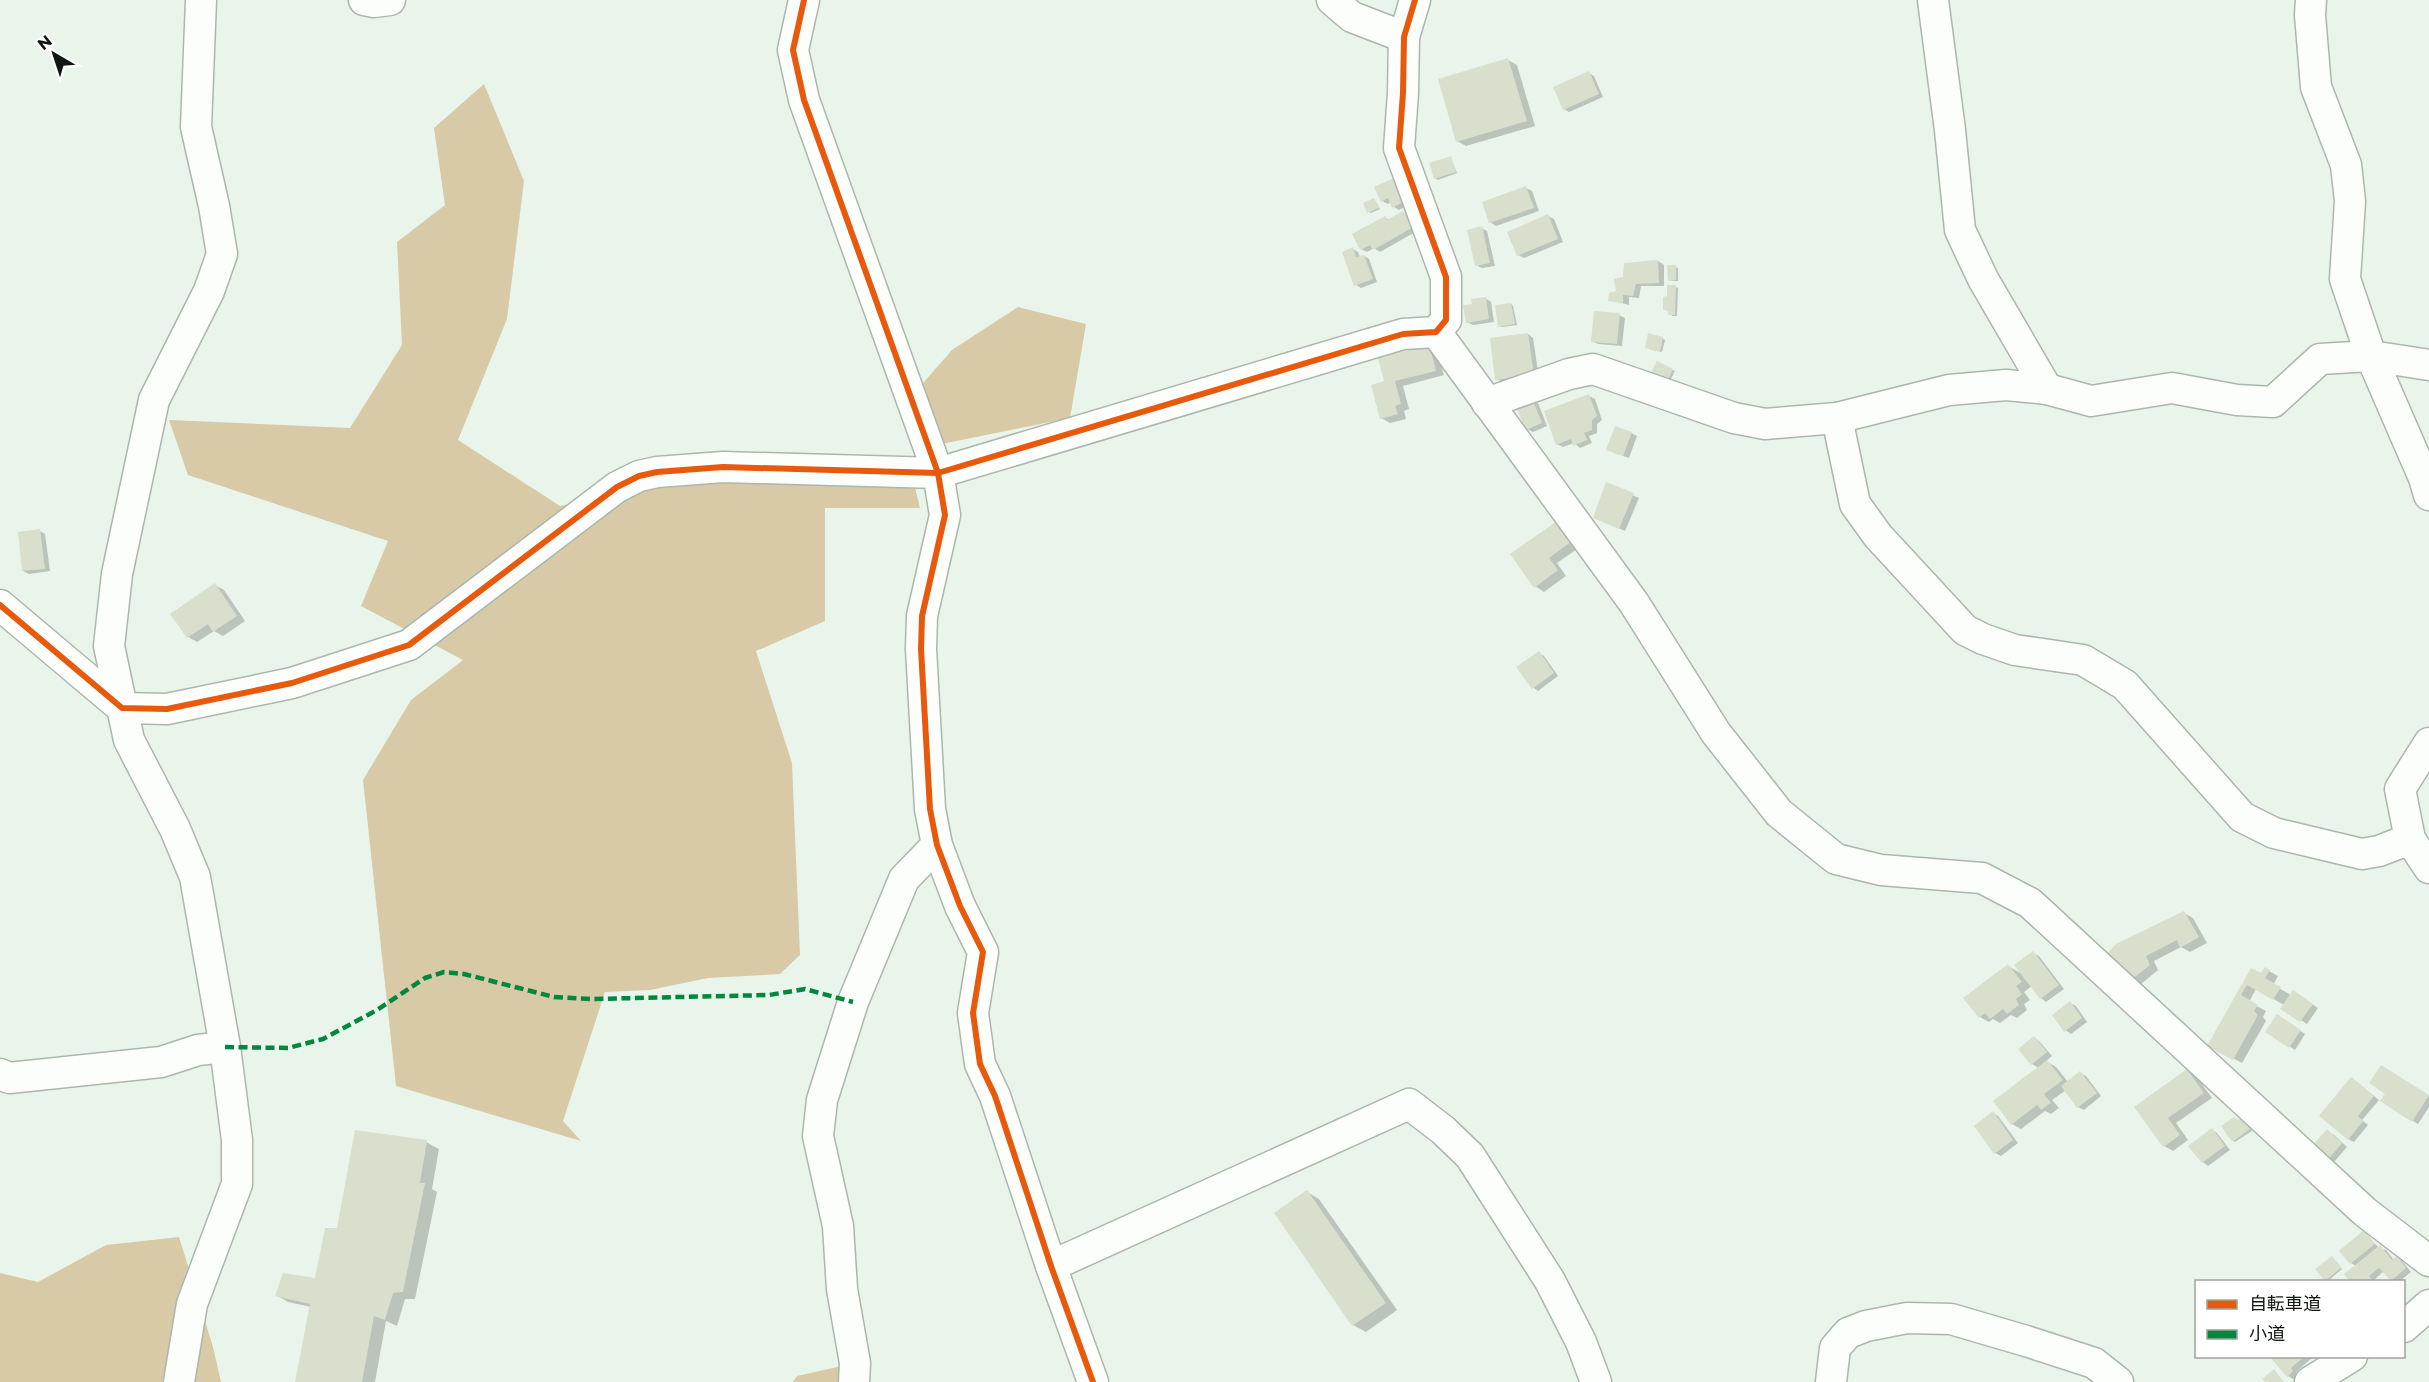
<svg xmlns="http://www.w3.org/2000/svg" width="2429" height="1382" font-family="Montserrat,'Noto Sans JP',sans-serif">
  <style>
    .forest { fill: #d8caa6 }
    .shadow { fill: #0003 }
    .building { fill: #d8dfcd }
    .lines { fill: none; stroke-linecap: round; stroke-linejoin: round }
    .minor-casing { stroke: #acb6ad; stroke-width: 33 }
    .minor { stroke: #fcfefc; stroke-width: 30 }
    .quiet { stroke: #00873e; stroke-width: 4.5; stroke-dasharray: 9 4.5; stroke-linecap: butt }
    .cycleway-casing { stroke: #fff; stroke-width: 10 }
    .cycleway { stroke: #e8590c; stroke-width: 6 }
  </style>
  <rect width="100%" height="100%" fill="#e9f5ea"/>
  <g class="forest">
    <path d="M484 84 524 181 507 319 458 440 560 506 671 481 914 483 920 508H825V621L756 651 792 763 800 955 780 974 708 978 650 990 605 992 563 1121 581 1141 396 1086 363 780 411 700 463 660 361 606 388 541 188 475 169 420 350 428 402 345 397 242 445 205 434 128Z"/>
    <path d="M1018 307 1086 324 1070 418 917 449 902 407 952 350Z"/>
    <path d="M179 1237 213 1347 221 1382H0V1273L38 1282 106 1245Z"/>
    <path d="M855 1363 849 1382H793L797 1376Z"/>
  </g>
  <g class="shadow">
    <path d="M1508 60 1517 65 1535 126 1466 146 1457 141Z"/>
    <path d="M1589 73 1594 76 1603 97 1569 112 1564 109Z"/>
    <path d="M1450 157 1457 173 1438 180 1435 178Z"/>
    <path d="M1376 188 1412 203 1399 210 1394 207 1391 202 1388 204 1382 201Z"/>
    <path d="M1526 188 1532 191 1539 211 1496 226 1490 222Z"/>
    <path d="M1374 199 1380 209 1371 213 1369 212Z"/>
    <path d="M1403 213 1409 216 1417 231 1380 252 1374 248 1367 252 1361 249 1385 218 1390 220Z"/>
    <path d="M1548 216 1554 219 1563 242 1524 258 1518 255Z"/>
    <path d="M1481 228 1487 231 1495 266 1482 268 1476 265Z"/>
    <path d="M1353 249 1358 252 1360 257 1364 256 1369 259 1377 282 1361 288 1356 285Z"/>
    <path d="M1658 261 1664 265V286H1641L1639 298 1629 297V305L1610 300 1618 292 1624 278Z"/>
    <path d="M1676 267 1678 268V281H1672L1669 280Z"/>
    <path d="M1676 287 1678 288 1677 316H1672L1670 311 1665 310Z"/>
    <path d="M1485 298 1491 302 1494 322 1473 325 1467 322 1473 305Z"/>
    <path d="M1511 304 1513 306 1517 325 1502 327 1500 326Z"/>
    <path d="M1619 315 1625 318 1622 346 1598 344 1592 341Z"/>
    <path d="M1528 334 1533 338 1539 378 1503 383 1497 379Z"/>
    <path d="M1662 338 1665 340 1662 352 1649 349Z"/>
    <path d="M1428 346 1437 351 1444 375 1403 386 1409 409 1404 411 1406 419 1390 423 1381 418 1386 382Z"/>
    <path d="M1657 363 1675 371 1668 384Z"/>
    <path d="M1589 396 1595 399 1602 420 1597 424V433L1589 436 1592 443 1580 448 1574 443 1563 447 1557 444Z"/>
    <path d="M1532 400 1538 403 1547 426 1533 432 1527 429Z"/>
    <path d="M1631 433 1637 436 1629 458 1614 453Z"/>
    <path d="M1607 484 1639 498 1625 531 1600 520Z"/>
    <path d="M1557 523 1580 547 1557 563 1566 576 1544 592 1535 586Z"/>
    <path d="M40 531 45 534 50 571 29 574 23 571Z"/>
    <path d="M215 585 224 590 245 621 223 636 214 631 197 642 188 637Z"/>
    <path d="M1539 653 1544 656 1558 676 1538 691 1533 687Z"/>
    <path d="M2184 913 2193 918 2207 943 2190 952 2181 947 2154 961 2158 970 2141 984 2132 978 2108 955Z"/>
    <path d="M2033 953 2039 956 2064 989 2046 1002 2041 998 2032 986 2024 992 2030 1000 2024 1004 2027 1010 2017 1018 2011 1015 2000 1023 1993 1019 1989 1022 1980 1017 2008 966 2022 974Z"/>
    <path d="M2265 969 2278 976 2273 985 2291 995H2299L2318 1008 2307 1024 2282 1008 2284 1005 2256 989 2249 1002 2266 1011 2263 1017 2266 1021 2242 1063 2209 1045 2252 970 2262 975Z"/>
    <path d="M2070 1003 2076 1006 2087 1022 2071 1034 2065 1030Z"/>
    <path d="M2277 1016 2305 1034 2295 1050 2267 1032Z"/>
    <path d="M2034 1037 2039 1041 2052 1056 2046 1061 2056 1067 2068 1082 2080 1073 2086 1076 2101 1096 2084 1110 2078 1107 2066 1090 2052 1100 2059 1108 2051 1114 2045 1111 2021 1129 2012 1124 2039 1068 2032 1064 2020 1049Z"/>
    <path d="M2381 1067 2429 1097V1107L2418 1124 2382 1101 2387 1093Z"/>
    <path d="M2187 1071 2196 1076 2212 1098 2176 1123 2188 1140 2173 1151 2164 1146 2136 1107Z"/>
    <path d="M2357 1082 2379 1100 2362 1120 2368 1125 2354 1142 2348 1139Z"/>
    <path d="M1993 1113 1998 1116 2018 1143 2001 1156 1995 1153Z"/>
    <path d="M2244 1120 2252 1131 2235 1142 2233 1141Z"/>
    <path d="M2212 1130 2217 1133 2230 1150 2208 1166 2203 1162Z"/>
    <path d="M2333 1134 2347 1147 2334 1162 2329 1159Z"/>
    <path d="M426 1142 439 1149 432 1189 437 1192 415 1299H405L397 1326 386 1321 375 1382H296L311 1307 288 1302 276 1295 316 1280 338 1230Z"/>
    <path d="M1307 1192 1319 1199 1397 1310 1366 1332 1353 1325Z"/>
    <path d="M2364 1232 2379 1248 2386 1250 2394 1260 2397 1258 2402 1261 2411 1272 2399 1282 2391 1280 2384 1271 2374 1280 2375 1282H2352L2356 1266 2351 1263Z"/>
    <path d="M2334 1259 2342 1269 2328 1281 2326 1280Z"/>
    <path d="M2271 1356H2313V1357L2296 1372 2298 1375 2293 1379 2288 1376Z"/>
  </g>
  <g class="building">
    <path d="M1508 58 1527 121 1456 142 1438 79Z"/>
    <path d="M1589 71 1599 94 1563 110 1553 87Z"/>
    <path d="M1451 156 1456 172 1434 179 1429 163Z"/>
    <path d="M1396 177 1407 200 1392 208 1388 198 1381 202 1374 187Z"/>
    <path d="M1526 186 1534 208 1489 223 1482 202Z"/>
    <path d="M1374 198 1379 208 1367 213 1363 203Z"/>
    <path d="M1403 211 1412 228 1373 250 1370 245 1360 250 1352 234 1385 216 1387 220Z"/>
    <path d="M1548 214 1558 239 1517 256 1507 232Z"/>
    <path d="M1482 226 1490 263 1475 266 1467 230Z"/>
    <path d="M1353 247 1356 257 1364 255 1373 279 1354 286 1342 252Z"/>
    <path d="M1658 260 1659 283 1636 284 1633 296 1623 295V303L1608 301 1609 293 1616 291 1614 279 1623 277 1624 263Z"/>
    <path d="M1667 265H1676V280L1668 281Z"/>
    <path d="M1667 285H1676L1675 315H1668V310H1663V297L1667 296Z"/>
    <path d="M1486 297 1489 319 1466 323 1463 305 1472 304 1471 299Z"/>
    <path d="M1511 303 1515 324 1498 327 1495 305Z"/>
    <path d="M1594 311 1620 313 1617 344 1591 342Z"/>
    <path d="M1528 333 1534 375 1495 380 1490 338Z"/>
    <path d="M1648 333 1663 337 1660 352 1645 348Z"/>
    <path d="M1429 344 1436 371 1395 381 1401 404 1395 406 1398 414 1380 419 1371 385 1384 381 1378 358Z"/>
    <path d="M1657 361 1673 369 1666 384 1649 376Z"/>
    <path d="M1589 394 1597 416 1592 420V430L1584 433 1587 440 1573 446 1571 439 1556 445 1544 411Z"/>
    <path d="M1532 398 1542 423 1526 430 1515 405Z"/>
    <path d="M1615 426 1632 432 1623 456 1606 450Z"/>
    <path d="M1606 482 1634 493 1619 529 1593 518Z"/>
    <path d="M1557 521 1572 541 1549 558 1558 570 1534 588 1510 554Z"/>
    <path d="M40 529 45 569 22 571 18 532Z"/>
    <path d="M215 583 237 616 213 632 208 624 187 638 170 614Z"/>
    <path d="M1539 651 1554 673 1532 689 1516 667Z"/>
    <path d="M2184 911 2199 937 2180 948 2177 940 2146 956 2150 965 2131 980 2106 955 2116 944Z"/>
    <path d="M2033 951 2059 985 2040 999 2014 965Z"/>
    <path d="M2008 964 2022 982 2016 986 2022 994 2016 999 2019 1005 2007 1014 2003 1009 1990 1019 1985 1013 1979 1018 1963 998Z"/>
    <path d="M2265 967 2270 970 2265 978 2281 987 2273 1000 2247 985 2241 995 2258 1005 2254 1011 2258 1015 2233 1060 2207 1046 2251 968 2261 973Z"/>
    <path d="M2293 990 2313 1004 2300 1022 2280 1009Z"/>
    <path d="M2070 1001 2082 1018 2064 1032 2052 1015Z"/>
    <path d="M2277 1014 2301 1030 2289 1048 2265 1032Z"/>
    <path d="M2034 1036 2047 1052 2031 1065 2018 1049Z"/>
    <path d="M2047 1060 2063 1080 2044 1094 2051 1103 2041 1110 2037 1105 2011 1125 1993 1101Z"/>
    <path d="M2381 1065 2429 1095 2412 1122 2380 1101 2385 1094 2369 1083Z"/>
    <path d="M2187 1069 2204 1093 2168 1118 2180 1135 2163 1147 2134 1107Z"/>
    <path d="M2080 1071 2097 1093 2077 1108 2061 1086Z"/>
    <path d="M2351 1077 2374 1096 2358 1116 2363 1121 2348 1140 2319 1116Z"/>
    <path d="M1993 1111 2013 1140 1994 1154 1974 1126Z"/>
    <path d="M2234 1117 2238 1120 2242 1117 2250 1129 2232 1142 2221 1126Z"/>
    <path d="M2212 1128 2225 1146 2202 1163 2188 1146Z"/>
    <path d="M2327 1129 2342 1143 2328 1160 2312 1146Z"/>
    <path d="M355 1130 427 1140 420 1183H425L403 1292 393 1293 385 1320 374 1316 362 1382H295L310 1304 275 1296 283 1273 315 1278 325 1228H337Z"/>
    <path d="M1307 1190 1386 1303 1352 1326 1274 1213Z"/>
    <path d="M2364 1230 2375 1244 2350 1264 2339 1251Z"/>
    <path d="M2380 1245 2392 1260 2397 1256 2406 1268 2391 1281 2379 1268 2369 1276 2374 1282H2350L2344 1274Z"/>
    <path d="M2332 1256 2341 1268 2325 1281 2315 1269Z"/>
    <path d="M2269 1356H2305L2291 1368 2293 1371 2287 1377Z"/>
    <path d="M2274 1369 2284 1382H2265L2262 1379Z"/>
  </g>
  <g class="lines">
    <g class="minor-casing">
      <g id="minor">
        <path d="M364 0 374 2 390 0"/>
        <path d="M804 0 793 50 804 100 938 473 945 515 922 616 921 649 930 809 937 845 960 906 983 952 973 1013 980 1064 995 1096 1051 1266 1093 1382"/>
        <path d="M1332 0 1352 17 1404 37"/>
        <path d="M1933 0 1950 130 1960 230 1983 279 2047 389"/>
        <path d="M2311 0 2310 15 2316 87 2346 165 2350 201 2345 279 2371 356 2424 478 2429 495"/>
        <path d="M1436 332 1634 603 1716 733 1779 813 1836 859 1881 870 1982 878 2030 903 2365 1212 2429 1261"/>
        <path d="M1487 403 1569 374 1593 369 1734 418 1765 424 1837 418 1949 390 2006 385 2047 389 2091 401 2172 388 2237 400 2273 402 2320 359 2371 356 2429 365"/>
        <path d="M1837 418 1855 504 1878 536 1965 630 1983 639 2015 650 2083 660 2125 685 2242 817 2274 833 2362 854 2379 851 2410 839"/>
        <path d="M0 605 122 708 167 709 292 683 409 645 617 487 639 476 657 472 723 467 938 473 1403 334 1436 332 1446 320V277L1399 148 1403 93 1404 37 1415 0"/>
        <path d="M2429 743 2400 789 2410 839 2429 868"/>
        <path d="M0 1074 9 1078 161 1062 198 1050 225 1047"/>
        <path d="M1051 1266 1409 1104 1443 1130 1470 1156 1550 1281 1581 1342 1596 1382"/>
        <path d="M2404 1327 2429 1305"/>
        <path d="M179 1382 192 1304 237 1184V1140L225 1047 195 877 175 829 129 740 109 646 117 574 154 400 209 291 222 254 214 206 196 127 201 0"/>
        <path d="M854 1382 855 1363 842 1289 838 1226 818 1136 822 1100 853 1002 904 879 937 845"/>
        <path d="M1831 1382 1835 1348 1848 1333 1866 1326 1907 1318 1951 1319 2026 1341 2094 1363 2118 1382"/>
        <path d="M2310 1382 2352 1356"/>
      </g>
    </g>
    <use href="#minor" class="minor"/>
    <path class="quiet" d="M225 1047 288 1048 323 1039 377 1010 425 978 444 972 464 974 554 997 592 999 769 995 805 989 853 1002"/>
    <g class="cycleway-casing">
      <g id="cycleway">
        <path d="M804 0 793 50 804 100 938 473 945 515 922 616 921 649 930 809 937 845 960 906 983 952 973 1013 980 1064 995 1096 1051 1266 1093 1382"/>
        <path d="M0 605 122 708 167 709 292 683 409 645 617 487 639 476 657 472 723 467 938 473 1403 334 1436 332 1446 320V277L1399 148 1403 93 1404 37 1415 0"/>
      </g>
    </g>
    <use href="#cycleway" class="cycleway"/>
  </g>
  <rect x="2195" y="1280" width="210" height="78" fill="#ffffff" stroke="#9fa29f" stroke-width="1.5"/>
  <rect x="2207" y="1300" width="30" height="9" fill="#e8590c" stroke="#9fa29f" stroke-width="1.5"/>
  <text x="2249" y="1310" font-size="18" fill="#0f1710">自転車道</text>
  <rect x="2207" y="1330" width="30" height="9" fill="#00873e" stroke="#9fa29f" stroke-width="1.5"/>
  <text x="2249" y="1340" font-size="18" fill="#0f1710">小道</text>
  <g transform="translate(54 54) rotate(321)" stroke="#ffffff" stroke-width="4.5" paint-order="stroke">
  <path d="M0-4.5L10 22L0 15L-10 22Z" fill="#0f1710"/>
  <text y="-9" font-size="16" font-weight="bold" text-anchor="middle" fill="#0f1710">N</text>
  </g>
</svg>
